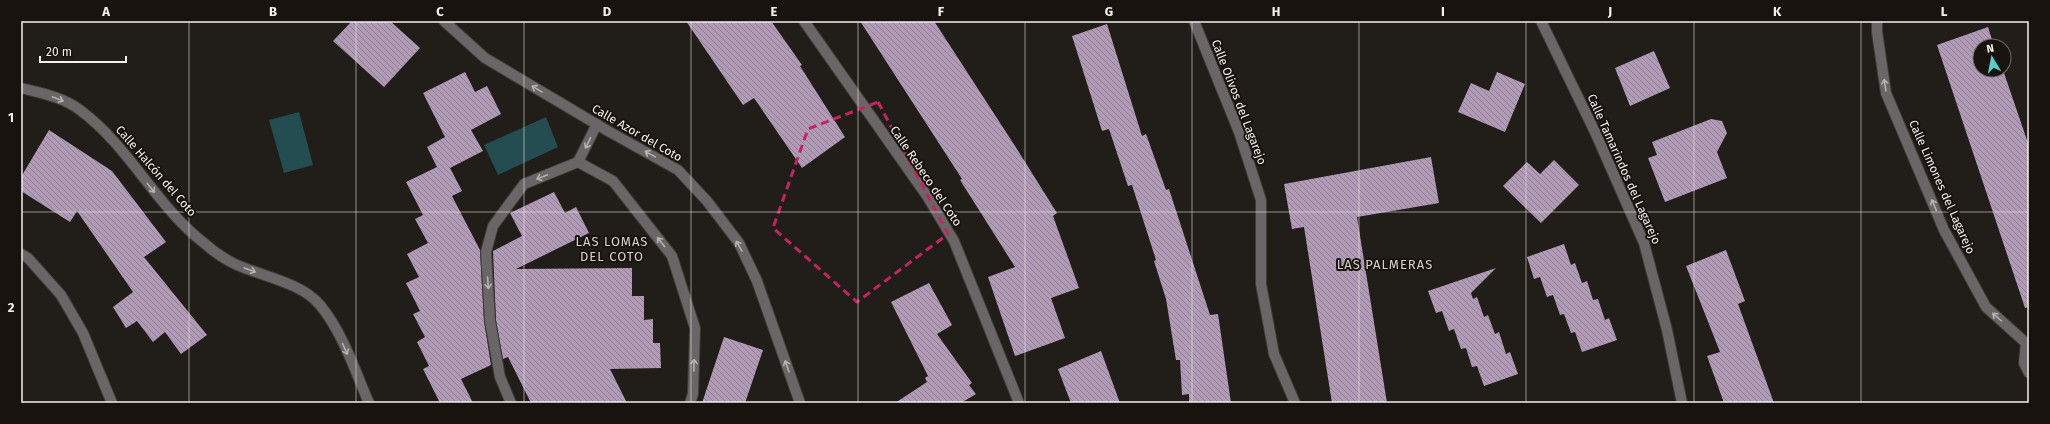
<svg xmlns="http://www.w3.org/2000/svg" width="2050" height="424" font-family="'Fira Sans',sans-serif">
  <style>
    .water { fill: #234d51 }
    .building { fill: url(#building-back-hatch) }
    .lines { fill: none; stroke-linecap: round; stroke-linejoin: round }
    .minor-casing { stroke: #3f3b36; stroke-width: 12 }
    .minor { stroke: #6a6667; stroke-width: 10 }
    .oneway { stroke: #b6b2b1 }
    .marked { fill: none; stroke: #c42362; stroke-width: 3; stroke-dasharray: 8 5; stroke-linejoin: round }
    .grid { fill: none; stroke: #f4f0ed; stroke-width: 1; stroke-opacity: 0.55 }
    .labels { text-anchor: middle; stroke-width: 4; stroke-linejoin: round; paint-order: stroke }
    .street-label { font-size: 12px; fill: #f4f0ed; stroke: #18130f }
    .neighbourhood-label { font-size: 13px; letter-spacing: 1px; fill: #d6d0c9; stroke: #18130f }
    .neatline { fill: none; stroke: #f4f0ed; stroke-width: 1.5 }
    .grid-label { font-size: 13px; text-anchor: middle; font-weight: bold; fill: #f4f0ed }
  </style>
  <defs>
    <pattern id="building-back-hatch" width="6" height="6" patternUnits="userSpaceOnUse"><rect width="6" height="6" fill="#b09ab6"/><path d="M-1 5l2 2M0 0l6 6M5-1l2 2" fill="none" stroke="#918195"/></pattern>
  </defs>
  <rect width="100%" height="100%" fill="#211d18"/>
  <g class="water">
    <path d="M299 112 313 165 284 173 269 120Z"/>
    <path d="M546 117 558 147 498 175 484 145Z"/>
  </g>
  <g class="building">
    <path d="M352 21H390L420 48 384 87 333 41Z"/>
    <path d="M686 21H771L802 65 800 66 845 137 802 168 754 98 743 105Z"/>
    <path d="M860 21H934L1015 146 1057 213 1053 216 1079 288 1051 298 1065 338 1015 356 988 277 1015 267 960 180 962 179Z"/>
    <path d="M1107 24 1142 136 1146 134 1166 190 1169 189 1210 315 1218 314 1231 403H1189V394L1182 395 1180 360H1176L1166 299 1154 261 1156 260 1132 185 1128 186 1109 129 1102 131 1072 36Z"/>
    <path d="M1988 27 1994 46H1980V70H2003L2029 146V307L2025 308 1937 45Z"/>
    <path d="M1654 51 1670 88 1630 106 1615 68Z"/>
    <path d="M465 72 475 92 487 86 501 114 471 130 483 151 450 168 462 191 452 196 480 250 484 321 491 365 461 379 473 403H440L423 369 429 366 417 342 425 337 413 314 420 311 406 283 419 277 407 254 428 243 415 219 423 215 406 182 437 167 427 147 445 137 423 93Z"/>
    <path d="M1497 72 1525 84 1505 132 1458 112 1471 83 1489 91Z"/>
    <path d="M1711 119 1722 121 1727 133 1717 152 1727 178 1665 202 1648 158 1657 155 1652 142Z"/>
    <path d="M49 130 112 171 166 242 144 257 207 335 181 354 165 332 153 342 137 321 126 328 113 307 133 292 77 211 70 222 21 191V177Z"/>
    <path d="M1431 157 1439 203 1357 217 1387 403H1332L1304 227 1292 229 1284 184Z"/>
    <path d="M1554 160 1579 185 1541 223 1503 186 1527 162 1540 174Z"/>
    <path d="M554 192 565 213 576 207 589 233 516 269 632 268V296H644V320L653 319V343H660L661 368 610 369 627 403H531L508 357 503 359 496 320 493 251 522 236 510 213Z"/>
    <path d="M1564 244 1571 265 1575 263 1582 283 1587 281 1593 300 1598 299 1605 320 1609 318 1617 340 1582 352 1575 332 1571 333 1564 314 1560 315 1553 295 1547 297 1540 277 1534 279 1527 257Z"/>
    <path d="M1726 250 1745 301 1738 304 1774 403H1724L1707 356 1720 352 1686 266Z"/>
    <path d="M1496 268 1471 293 1473 299 1477 297 1484 317 1488 315 1495 334 1499 332 1506 354 1510 352 1518 374 1484 386 1477 366 1472 367 1466 348 1461 349 1454 329 1449 331 1442 311 1436 313 1428 291Z"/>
    <path d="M929 283 952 325 937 334 972 383 969 385 976 394 961 403H895L927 382 925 378 928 376 891 302Z"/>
    <path d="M724 337 763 350 745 403H702Z"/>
    <path d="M1101 351 1120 403H1071L1058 369Z"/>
  </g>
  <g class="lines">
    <g class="minor-casing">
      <g id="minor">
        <path d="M444 21 485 58 608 131 678 170 707 201 739 243 757 281 800 403"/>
        <path d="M804 21 927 196 954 241 1019 403"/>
        <path d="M1194 21 1239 132 1261 200V284L1274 354 1295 403"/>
        <path d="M1541 21 1595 132 1644 243 1667 330 1682 403"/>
        <path d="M1877 21V32L1886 93 1944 230 1986 307 2026 343"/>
        <path d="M21 88C41 93 63 97 80 110 129 146 156 206 204 243 213 251 226 260 237 265 262 276 302 283 320 305 343 333 355 371 369 403"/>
        <path d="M578 162 613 181 672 256 695 328 693 394 690 403"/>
        <path d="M21 254 28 258 61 295 83 333 112 403"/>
        <path d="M2029 342 2026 343 2024 363 2029 373"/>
        <path d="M511 403 500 377 490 321 486 252 493 226 524 184 578 162 597 124"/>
      </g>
    </g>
    <use href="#minor" class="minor"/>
  </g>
  <defs><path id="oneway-shaft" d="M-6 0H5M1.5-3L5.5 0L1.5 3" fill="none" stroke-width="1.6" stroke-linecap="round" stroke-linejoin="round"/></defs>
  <g class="oneway">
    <use href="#oneway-shaft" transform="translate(1885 85) rotate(-99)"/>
    <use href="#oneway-shaft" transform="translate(537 89) rotate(-149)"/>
    <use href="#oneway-shaft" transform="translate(58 99) rotate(22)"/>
    <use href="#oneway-shaft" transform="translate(588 143) rotate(116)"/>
    <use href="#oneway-shaft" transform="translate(650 154) rotate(-151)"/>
    <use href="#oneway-shaft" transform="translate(542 177) rotate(158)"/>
    <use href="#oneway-shaft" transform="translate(151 188) rotate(51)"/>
    <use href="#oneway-shaft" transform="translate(1934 205) rotate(-113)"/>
    <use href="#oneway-shaft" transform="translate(661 242) rotate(-128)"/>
    <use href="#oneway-shaft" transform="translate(739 246) rotate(-120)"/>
    <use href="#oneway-shaft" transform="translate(250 270) rotate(20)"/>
    <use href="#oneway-shaft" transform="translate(488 283) rotate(86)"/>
    <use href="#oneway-shaft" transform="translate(1997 317) rotate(-138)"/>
    <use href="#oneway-shaft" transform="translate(345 349) rotate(66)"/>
    <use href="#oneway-shaft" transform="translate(694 365) rotate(-89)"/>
    <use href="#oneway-shaft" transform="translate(787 366) rotate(-109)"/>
  </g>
  <path class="marked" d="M878 102 948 234 857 302 773 228 808 129Z"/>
  <path class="grid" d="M189 21V403M356 21V403M524 21V403M691 21V403M858 21V403M1025 21V403M1192 21V403M1359 21V403M1526 21V403M1694 21V403M1861 21V403M21 212H2029"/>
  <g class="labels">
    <g class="street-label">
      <text transform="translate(1239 102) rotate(69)" y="4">Calle Olivos del Lagarejo</text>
      <text transform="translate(637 133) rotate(30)" y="4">Calle Azor del Coto</text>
      <text transform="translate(1624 169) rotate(66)" y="4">Calle Tamarindos del Lagarejo</text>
      <text transform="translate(156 171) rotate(49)" y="4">Calle Halcón del Coto</text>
      <text transform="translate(926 176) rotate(56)" y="4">Calle Rebeco del Coto</text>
      <text transform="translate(1942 187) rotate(66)" y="4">Calle Limones del Lagarejo</text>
    </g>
    <g class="neighbourhood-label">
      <text x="612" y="246">LAS LOMAS<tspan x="612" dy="15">DEL COTO</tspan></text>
      <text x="1385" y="269">LAS PALMERAS</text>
    </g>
  </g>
  <rect width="2050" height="424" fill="none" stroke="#18130f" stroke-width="44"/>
  <g transform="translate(1992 58) rotate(350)"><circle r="19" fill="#18130f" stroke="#706b68"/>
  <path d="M0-3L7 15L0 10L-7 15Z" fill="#55cec5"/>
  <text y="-6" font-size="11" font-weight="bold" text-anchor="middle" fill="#f4f0ed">N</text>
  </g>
  <path d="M40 56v6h86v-6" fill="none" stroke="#f4f0ed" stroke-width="2"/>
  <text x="46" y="56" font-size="12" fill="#f4f0ed" stroke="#18130f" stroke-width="3" paint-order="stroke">20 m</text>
  <rect x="22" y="22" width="2006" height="380" class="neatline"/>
  <g class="grid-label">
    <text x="106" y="16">A</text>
    <text x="273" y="16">B</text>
    <text x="440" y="16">C</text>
    <text x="607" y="16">D</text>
    <text x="774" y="16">E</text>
    <text x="941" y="16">F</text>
    <text x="1109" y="16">G</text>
    <text x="1276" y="16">H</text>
    <text x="1443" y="16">I</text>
    <text x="1610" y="16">J</text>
    <text x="1777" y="16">K</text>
    <text x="1944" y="16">L</text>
    <text x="11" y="122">1</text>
    <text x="11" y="312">2</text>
  </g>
</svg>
